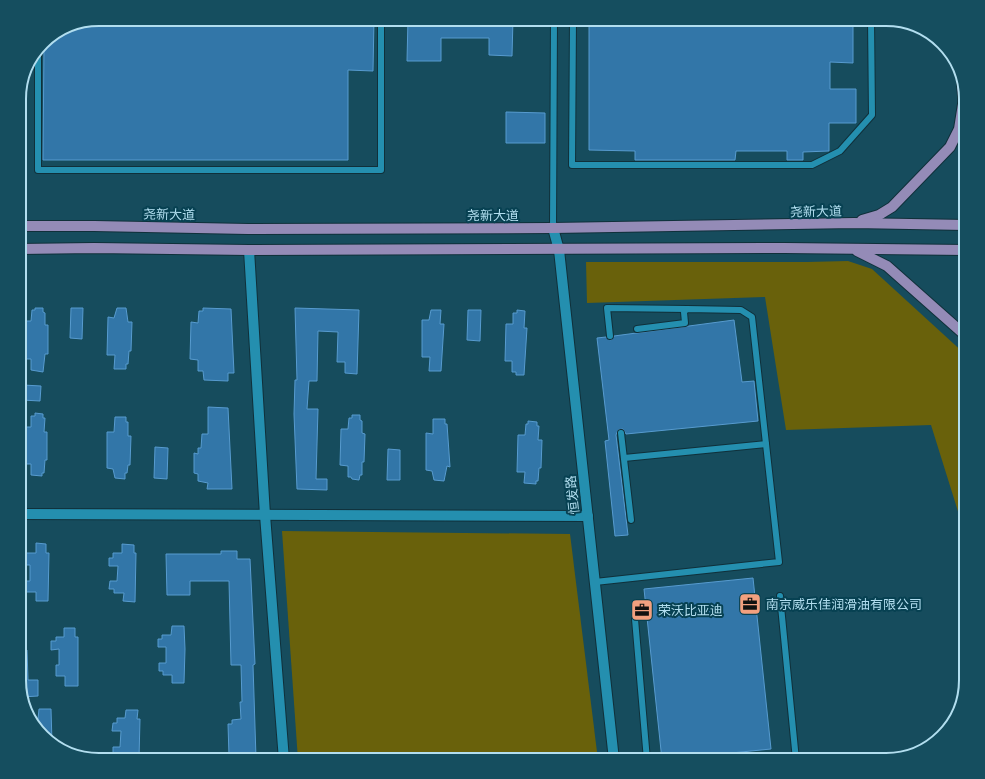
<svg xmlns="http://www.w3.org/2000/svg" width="985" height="779" font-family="'DejaVu Sans','Noto Sans SC',sans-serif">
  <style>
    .green { fill: #69610b }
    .building { fill: #3276a8; stroke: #579bcf }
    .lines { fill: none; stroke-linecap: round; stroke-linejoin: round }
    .lane-casing { stroke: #10303a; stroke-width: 8 }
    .street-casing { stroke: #10303a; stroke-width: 12 }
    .secondary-casing { stroke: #10303a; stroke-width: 12 }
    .primary-casing { stroke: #10303a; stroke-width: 12 }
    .lane { stroke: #248faf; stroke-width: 6 }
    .street { stroke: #248faf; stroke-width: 10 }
    .secondary { stroke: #248faf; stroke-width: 10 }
    .primary { stroke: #948bb7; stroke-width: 10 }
    .labels { text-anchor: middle; stroke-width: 4; stroke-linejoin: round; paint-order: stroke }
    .street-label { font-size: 13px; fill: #b2deef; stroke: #074152 }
    .poi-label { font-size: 13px; fill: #b2deef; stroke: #074152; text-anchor: start }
    .rim { fill: none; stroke: #b2deef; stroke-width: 2 }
  </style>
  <rect width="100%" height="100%" fill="#164c5d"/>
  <g class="green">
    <path d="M848 261 872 269 966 355V537L931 425 786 430 765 297 587 303 586 262H807Z"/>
    <path d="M282 531 570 534 598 760H298Z"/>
  </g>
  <g class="building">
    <path d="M99 19H374L373 71 348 70V160H43L44 42 51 36H58V31L68 25Z"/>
    <path d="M408 19H513L512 56 489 55V38H441V61H407Z"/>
    <path d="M589 19H853V63L830 62V89H856V123H829V151L803 152V160H787V151H736L735 160H635V151L589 150Z"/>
    <path d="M506 112 545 113V143H506Z"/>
    <path d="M35 308H43V312L45 313V325H48V354H45L43 372 31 370V359H24L25 321H31L32 310H35Z"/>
    <path d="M71 308H83L82 339 70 338Z"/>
    <path d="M117 308H126L128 322H132L131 351H129L128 364H126V369H114L115 355H107L108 317 114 318Z"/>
    <path d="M203 308 231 309 234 373H228V381L204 380 203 371H198V360L190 359 191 322 198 323 199 311H203Z"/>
    <path d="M295 308 359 310 357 374 345 373V362H337L338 332 318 331 317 381H309L307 409H318L316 479H327V490L297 489 294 414 295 380H297Z"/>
    <path d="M431 310H441L440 324H444L441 371H429L430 357H422V320H429Z"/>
    <path d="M468 310H481L480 341 467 340Z"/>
    <path d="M517 310 525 311 524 328H527L524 375H516V372H512V361H505L506 324H513V313H517Z"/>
    <path d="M734 320 742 382 754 381 758 421 626 434 623 429 618 430 616 435 628 535 615 536 605 441 609 440 597 338 606 337 611 340 614 336Z"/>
    <path d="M23 385 41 386 40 401 22 400Z"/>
    <path d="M208 407 228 408 232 489H207L208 483 198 481V474L194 473V453L198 454V448H201L202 434H208Z"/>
    <path d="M35 413 43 414V418H45L44 432H47V460H45L44 473H42V476L31 475V464H23L24 427H31V416H35Z"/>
    <path d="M352 415H360V420L362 421V433L365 434 364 462H362V475H360L359 480 352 479 351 477H348V466L340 465 341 429H348L349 418H352Z"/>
    <path d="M115 417H126V422H128V436H131L130 465H128L127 473H125V479L115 478 113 469 107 468V432H114Z"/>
    <path d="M433 419H445V424H447L450 467 447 466 444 481 434 480 432 471 426 470V433L433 434Z"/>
    <path d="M528 421 537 422V426H539L538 440H542L541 468H539L538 481H536V484L524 483 525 472H517L518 435H525L526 424H528Z"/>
    <path d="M155 447 168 448 167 479 154 478Z"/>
    <path d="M388 449 400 450V480H387Z"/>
    <path d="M36 543 46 544V553H49L48 601H36V592H26V589H22V581H30V565H22V557H26V553H36Z"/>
    <path d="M122 544 134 545V553H136L135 602 123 601 124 593H114V589H109L110 581H117L118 566H109V558H113V553H122Z"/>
    <path d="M221 551H237V559H250L255 664 253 665 256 758H253V760H233V756H229L228 724H232V720L241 719 240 702H242L241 665H231L229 581H190V595H167L166 554H221Z"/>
    <path d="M753 578 771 749 662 760 644 589Z"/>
    <path d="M172 626H184L185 649 184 683H172V675H163V671H159V663H166V647H158V639H162V635H171Z"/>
    <path d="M64 628H75V637H78V686H65V676H56V665H59V649L51 650V641H56V637H64Z"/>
    <path d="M19 650H27L28 680H38V696L22 697 19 685Z"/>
    <path d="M39 709H51L52 743 46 740 30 719H38Z"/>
    <path d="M126 710H138L137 719H140L139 758 137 760 117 759V755H113V747H120L121 731H112L113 723H117V718H125Z"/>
  </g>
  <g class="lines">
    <g class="lane-casing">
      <g id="lane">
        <path d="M573 19 572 165H812L840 151 872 115 871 19"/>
        <path d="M38 49V170H381V19"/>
        <path d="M553 228 554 19"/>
        <path d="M610 336 607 308 687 309"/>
        <path d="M621 433 631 520"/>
        <path d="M624 458 766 444"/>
        <path d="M595 582 779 562 752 317 741 310 687 309 684 312 685 323 637 329"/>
        <path d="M780 596 796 760"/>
        <path d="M635 619 647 760"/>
      </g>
    </g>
    <g class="street-casing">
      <g id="street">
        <path d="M249 250 265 515 284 760"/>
        <path d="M19 514 588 516"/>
      </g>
    </g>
    <g class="secondary-casing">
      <path id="secondary" d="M553 228 559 250 614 760"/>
    </g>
    <g class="primary-casing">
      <g id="primary">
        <path d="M962 82 964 110"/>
        <path d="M862 220 879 215 892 207 950 147 959 129 963 104"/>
        <path d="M19 226H94L248 229 553 228 854 223 966 225"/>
        <path d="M19 249 94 248 249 250 785 248 966 250"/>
        <path d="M857 251 887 266 966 336"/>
      </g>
    </g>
    <use href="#lane" class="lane"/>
    <use href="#street" class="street"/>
    <use href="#secondary" class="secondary"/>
    <use href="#primary" class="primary"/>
  </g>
  <defs>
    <g id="office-square" transform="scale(1.15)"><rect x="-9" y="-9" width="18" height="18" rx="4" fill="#f2a07f" stroke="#074152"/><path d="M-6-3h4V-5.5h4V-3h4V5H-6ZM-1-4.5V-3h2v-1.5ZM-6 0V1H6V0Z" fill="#111"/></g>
  </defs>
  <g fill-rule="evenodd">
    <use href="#office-square" x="750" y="604"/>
    <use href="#office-square" x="642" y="610"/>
  </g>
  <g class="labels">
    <g class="street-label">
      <text transform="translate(816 211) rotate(-1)" y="5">尧新大道</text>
      <text transform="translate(169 214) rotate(1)" y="5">尧新大道</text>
      <text x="493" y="220">尧新大道</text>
      <text transform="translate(572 495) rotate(-96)" y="5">恒发路</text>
    </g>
    <g class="poi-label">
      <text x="766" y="609">南京威乐佳润滑油有限公司</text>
      <text x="658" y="615">荣沃比亚迪</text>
    </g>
  </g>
  <path d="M0 0H985V779H0ZM99 26H886A73 73 0 0 1 959 99V680A73 73 0 0 1 886 753H99A73 73 0 0 1 26 680V99A73 73 0 0 1 99 26Z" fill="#154e5f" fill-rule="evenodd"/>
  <path class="rim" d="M99 26H886A73 73 0 0 1 959 99V680A73 73 0 0 1 886 753H99A73 73 0 0 1 26 680V99A73 73 0 0 1 99 26Z"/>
</svg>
